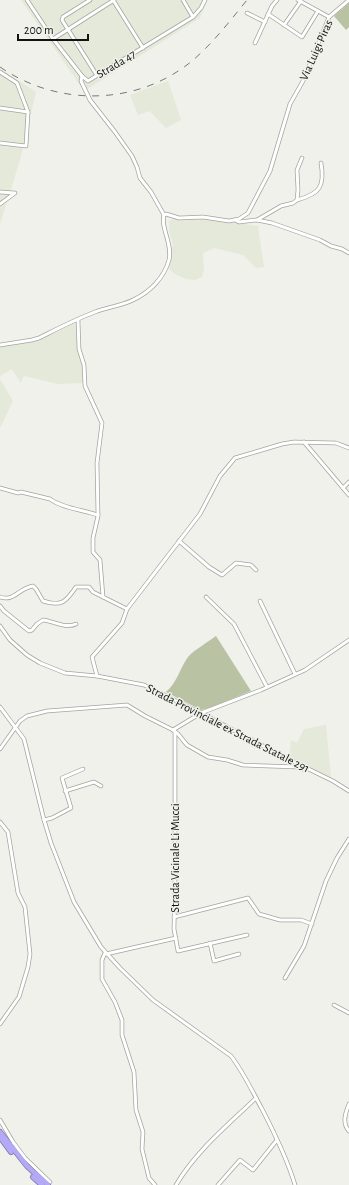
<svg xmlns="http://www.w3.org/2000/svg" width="349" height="1185" font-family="'Alegreya Sans',sans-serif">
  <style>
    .built { fill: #e4e9da }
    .green { fill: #b9c3a3 }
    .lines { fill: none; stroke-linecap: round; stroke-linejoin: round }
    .minor-casing { stroke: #a3a59e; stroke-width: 4.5 }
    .highway-casing { stroke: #7b74a6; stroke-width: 6 }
    .minor { stroke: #fff; stroke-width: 3 }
    .highway { stroke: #b3a9f6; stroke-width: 4.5 }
    .rail { stroke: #777974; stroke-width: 1; stroke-dasharray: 7 7; stroke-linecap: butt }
    .labels { text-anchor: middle; stroke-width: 3; stroke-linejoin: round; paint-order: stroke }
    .street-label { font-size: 12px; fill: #121310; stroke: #eff1ea }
  </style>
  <rect width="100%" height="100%" fill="#eff1ea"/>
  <g class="built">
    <path d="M21 0H207L200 18 84 91Z"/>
    <path d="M0 69 36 92 20 160 0 224Z"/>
    <path d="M168 81 181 120 166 128 150 111 138 115 130 95Z"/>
    <path d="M204 218 258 226 264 267 256 268 243 255 214 248 203 253 204 269 202 277 195 280 186 279 175 274 169 269 173 244 169 230V221L174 219 180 220Z"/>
    <path d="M76 323 77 326 76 331H78V346L83 364 84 383 58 384 25 376 23 377 21 383 12 369 0 376V346L38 341Z"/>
    <path d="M0 379 13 401 0 428Z"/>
    <path d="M326 725 331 778 289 758 291 740 297 743 304 729Z"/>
  </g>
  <g class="green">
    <path d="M349 3V27L346 30 334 16Z"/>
    <path d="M216 636 251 691 209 708 201 710 166 692C177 683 180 668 188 657 195 649 207 643 216 636Z"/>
  </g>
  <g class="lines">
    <g class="minor-casing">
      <g id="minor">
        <path d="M27 0 53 39 82 76 88 81 193 17 201 8 205 0"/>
        <path d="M90 0 63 17 62 20 96 74"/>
        <path d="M113 0 143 48"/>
        <path d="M183 0 193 17"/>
        <path d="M298 0 329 17"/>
        <path d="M247 13 265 22"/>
        <path d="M268 14 302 37 318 11"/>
        <path d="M284 25 301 1"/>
        <path d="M53 39 114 0"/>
        <path d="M255 43 272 6 277 0"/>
        <path d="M0 72 17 83 28 112"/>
        <path d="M82 76 81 81 90 100 115 132 132 156 137 167 140 178 151 192 164 215"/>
        <path d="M0 108 28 112 26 146 0 143"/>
        <path d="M0 192 15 193 0 204"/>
        <path d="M297 200C320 194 325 186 321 163"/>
        <path d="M164 215 166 214 179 218 203 217 229 221 239 219 248 213 270 171 290 104 303 81 329 17 349 0"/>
        <path d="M235 220 239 222 257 220 272 223 320 240 331 246 342 249 349 253"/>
        <path d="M257 220 281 206 293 203 297 200 298 190 297 170 302 158"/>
        <path d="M78 320 79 349 84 365 85 386 102 423 97 463 98 516 93 538V552L100 560 103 597 127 609"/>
        <path d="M0 345 32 340 39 338C57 329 76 319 95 312 107 307 121 306 133 300 150 292 164 278 169 260 173 244 160 227 164 215"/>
        <path d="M304 442 349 495"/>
        <path d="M0 488 18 493 21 492 50 499C62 508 83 510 98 515"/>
        <path d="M343 488 349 482"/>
        <path d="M179 541 209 567 222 575 236 563 251 565 256 570"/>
        <path d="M0 597C14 602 19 588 33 586L36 589 43 601C61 607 66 602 76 587H89L93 592 103 597"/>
        <path d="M206 597 234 624 267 687"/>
        <path d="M260 601 295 674"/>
        <path d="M0 606 4 611 29 631 32 630 37 624 43 620C53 621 66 629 76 624"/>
        <path d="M0 626 10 640 27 655 40 663 65 673 97 676 144 685 201 713 284 757 333 781 349 791"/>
        <path d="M97 676 92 657 122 623 127 609 200 514 220 476 235 458 282 444 294 442 336 443 349 448"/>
        <path d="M0 707 24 739 44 820 51 843 74 902 101 947 120 968 153 1000 231 1056C244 1073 252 1091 262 1109 275 1134 287 1158 295 1185"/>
        <path d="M173 730 201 713 261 690 305 670 349 640"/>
        <path d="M175 732V877L174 929 178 951 247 935"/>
        <path d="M0 749 20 721 27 716 47 711 127 705 145 716 173 730 178 734 187 745 208 757 227 760 243 765 298 767 305 770"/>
        <path d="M65 791 94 782 101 786"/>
        <path d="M44 820 52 818 71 808 62 778 83 769"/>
        <path d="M0 822 8 832 18 893 25 907 30 954 28 967 19 997 0 1024"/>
        <path d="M174 917 248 898 259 914 280 920H301L312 924"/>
        <path d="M210 943 214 961 239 954"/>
        <path d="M105 953 102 960V979L115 1002 122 1020V1035L134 1072 136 1110 143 1132 142 1149 149 1178 155 1185"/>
        <path d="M106 954 176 938"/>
        <path d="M285 978 304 946 326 881 337 858 349 839"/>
        <path d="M334 1005 349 1013"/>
        <path d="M349 1104C345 1114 342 1123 349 1131"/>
        <path d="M0 1120 13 1142 25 1158 50 1182"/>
        <path d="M176 1185C196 1151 228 1125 256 1098"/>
        <path d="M218 1185 240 1160 253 1170 277 1140"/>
      </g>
    </g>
    <g class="highway-casing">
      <g id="highway">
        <path d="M0 1132 27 1166 48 1185"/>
        <path d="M0 1137 11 1152"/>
        <path d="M33 1177 42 1185"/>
      </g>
    </g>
    <use href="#minor" class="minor"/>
    <use href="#highway" class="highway"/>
    <path class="rail" d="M0 67C58 107 137 106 192 61 213 43 230 21 247 0"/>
  </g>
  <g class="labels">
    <g class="street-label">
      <text transform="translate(316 50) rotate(-66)" y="4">Via Luigi Piras</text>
      <text transform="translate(116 64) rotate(-31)" y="4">Strada 47</text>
      <text transform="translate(228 728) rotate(27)" y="4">Strada Provinciale ex Strada Statale 291</text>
      <text transform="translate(175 858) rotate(-90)" y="4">Strada Vicinale Li Mucci</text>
    </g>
  </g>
  <path d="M18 34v6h70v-6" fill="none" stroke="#121310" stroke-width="2"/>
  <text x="24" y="34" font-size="12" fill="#121310" stroke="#eff1ea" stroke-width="3" paint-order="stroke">200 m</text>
</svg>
